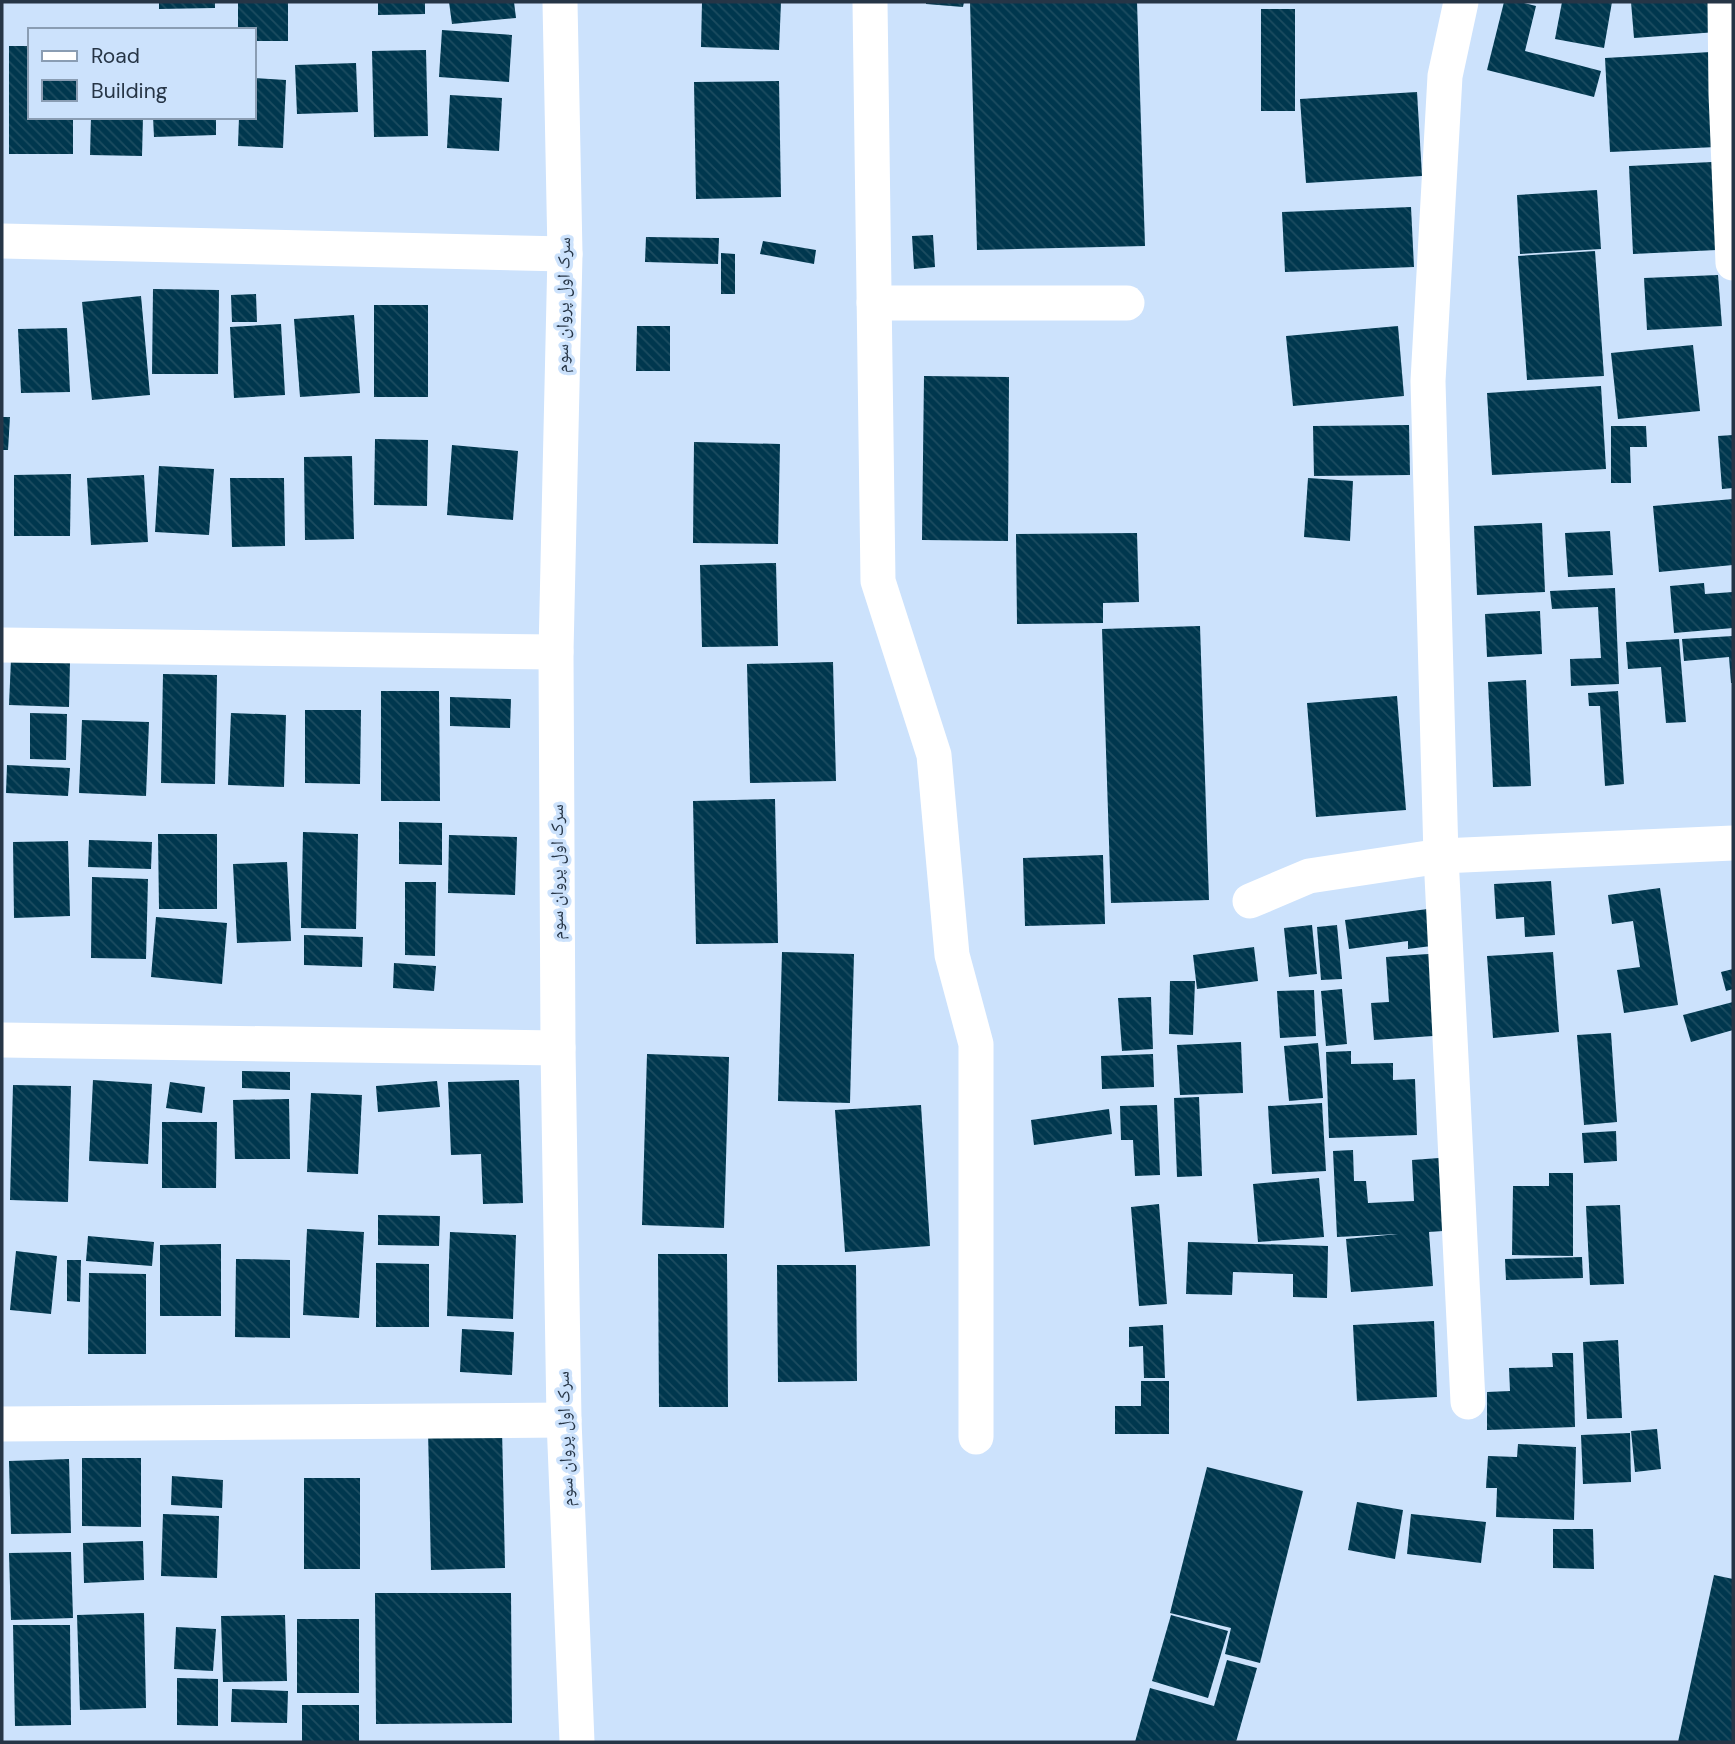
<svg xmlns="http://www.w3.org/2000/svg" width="1735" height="1744" font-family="'DM Sans','Noto Naskh Arabic',sans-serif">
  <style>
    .building { fill: url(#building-back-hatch) }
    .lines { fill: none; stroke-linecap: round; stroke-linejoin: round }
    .street { stroke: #fff; stroke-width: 35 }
    .labels { text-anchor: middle; stroke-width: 7; stroke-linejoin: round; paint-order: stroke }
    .street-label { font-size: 18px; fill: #263546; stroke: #cce2fc }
  </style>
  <defs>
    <pattern id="building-back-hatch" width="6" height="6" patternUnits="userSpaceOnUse" patternTransform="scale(1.75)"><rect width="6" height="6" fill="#00374e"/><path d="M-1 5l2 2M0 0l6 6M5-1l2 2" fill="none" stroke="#1c4c60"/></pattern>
  </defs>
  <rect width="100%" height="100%" fill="#cce2fc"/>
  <g class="building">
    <path d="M159 2H215V8L159 9Z"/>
    <path d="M238 2H288V41H254V30H238Z"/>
    <path d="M378 2H425V14L378 15Z"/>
    <path d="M449 2H514L516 18 452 24Z"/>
    <path d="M702 2H781L779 50 701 47Z"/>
    <path d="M926 2H964L963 7 926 4Z"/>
    <path d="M970 2H1137L1145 246 977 250Z"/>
    <path d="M1504 2H1520L1536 6 1525 51 1601 71 1594 97 1487 70Z"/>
    <path d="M1562 2H1612L1604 48 1555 39Z"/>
    <path d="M1631 2H1715L1717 32 1634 38Z"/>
    <rect x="1261" y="9" width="34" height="102"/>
    <path d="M442 30 512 35 509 82 439 77Z"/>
    <path d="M9 46H30V117H73V154H9Z"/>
    <path d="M426 50 428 136 374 137 372 51Z"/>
    <path d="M1711 52 1716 147 1610 152 1605 58Z"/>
    <path d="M356 63 358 112 297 114 295 65Z"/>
    <path d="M254 78 286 80 283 148 238 146 239 117H254Z"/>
    <path d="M779 81 781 197 696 199 694 82Z"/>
    <path d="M1417 92 1422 176 1306 183 1300 99Z"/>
    <path d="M450 95 502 98 499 151 447 148Z"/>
    <path d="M91 117H143L142 156 90 155Z"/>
    <path d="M153 117H216V135L154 137Z"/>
    <path d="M1712 162 1717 250 1633 254 1629 166Z"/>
    <path d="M1597 190 1601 249 1520 254 1517 195Z"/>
    <path d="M1411 207 1414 267 1285 272 1282 212Z"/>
    <path d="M933 235 935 267 914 269 912 236Z"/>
    <path d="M646 237 719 238 718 264 645 262Z"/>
    <path d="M763 241 816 250 814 264 760 254Z"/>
    <path d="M1595 251 1604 376 1527 380 1518 256Z"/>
    <path d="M721 253 735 254V294H721Z"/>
    <path d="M1718 275 1722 326 1647 330 1644 278Z"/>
    <path d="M153 289 219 290 218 374H152Z"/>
    <path d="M256 294 257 322H232L231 295Z"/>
    <path d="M141 296 150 395 92 400 82 302Z"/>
    <rect x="374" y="305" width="54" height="92"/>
    <path d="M354 315 360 393 300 397 294 319Z"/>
    <path d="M281 324 285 395 234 398 230 327Z"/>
    <path d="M637 326H670V371H636Z"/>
    <path d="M1398 326 1404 396 1293 406 1286 336Z"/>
    <path d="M67 328 70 392 21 393 18 329Z"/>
    <path d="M1693 345 1700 411 1618 419 1611 353Z"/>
    <path d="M924 376 1009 377 1008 541 922 540Z"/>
    <path d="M1601 386 1606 469 1492 475 1487 393Z"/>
    <path d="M2 417H10L8 450H2Z"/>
    <path d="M1409 425 1410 475 1314 476 1313 426Z"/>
    <path d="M1611 426H1646L1647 447H1630L1631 483H1611Z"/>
    <path d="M1733 435V488L1722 489 1718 436Z"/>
    <path d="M375 439 428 440 427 506 374 505Z"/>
    <path d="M694 442 780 444 778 544 693 543Z"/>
    <path d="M452 445 518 451 513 520 447 515Z"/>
    <path d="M352 456 354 539 305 540 304 457Z"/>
    <path d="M159 466 214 469 209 535 155 532Z"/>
    <path d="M71 474 70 536H14V475Z"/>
    <path d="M144 475 148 542 91 545 87 478Z"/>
    <path d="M230 478H284L285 546 232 547Z"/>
    <path d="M1308 478 1353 481 1350 541 1304 537Z"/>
    <path d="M1733 499V565L1659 572 1653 506Z"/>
    <path d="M1542 523 1545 592 1477 595 1474 526Z"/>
    <path d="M1610 531 1613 575 1568 577 1565 533Z"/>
    <path d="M1137 533 1139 602 1103 603V623L1017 624 1016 534Z"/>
    <path d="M776 563 778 646 702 647 700 565Z"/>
    <path d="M1704 583 1705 594 1733 592V628L1674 633 1670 586Z"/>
    <path d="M1615 588 1619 684 1571 686 1570 659 1601 658 1598 607 1552 609 1550 591Z"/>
    <path d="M1540 611 1542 654 1487 657 1485 614Z"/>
    <path d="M1200 626 1209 900 1111 903 1102 629Z"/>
    <path d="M1733 636V683H1731L1729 657 1684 661 1682 639Z"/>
    <path d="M1679 639 1686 722 1666 723 1661 667 1628 669 1626 642Z"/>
    <path d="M11 659 70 661 69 707 9 705Z"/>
    <path d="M833 662 836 781 750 783 747 664Z"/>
    <path d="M163 674 217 675 215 784 161 783Z"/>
    <path d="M1526 680 1531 786 1493 787 1488 682Z"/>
    <path d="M381 691H439L440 801H381Z"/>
    <path d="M1618 691 1624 784 1605 786 1600 706H1589L1588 693Z"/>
    <path d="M1397 696 1406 810 1316 817 1307 703Z"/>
    <path d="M450 697 511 699 510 728 450 726Z"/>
    <path d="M305 710H361L360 784 305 783Z"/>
    <path d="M30 713 67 714 66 760 30 759Z"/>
    <path d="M231 713 286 715 284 787 228 785Z"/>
    <path d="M82 720 149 722 146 796 79 793Z"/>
    <path d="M7 765 70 768 68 796 6 793Z"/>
    <path d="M775 799 778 943 696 944 693 801Z"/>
    <path d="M399 822 442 823V865L399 864Z"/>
    <path d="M303 832 358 834 356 929 301 928Z"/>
    <path d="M158 834H217V909H159Z"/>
    <path d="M449 835 517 837 515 895 448 893Z"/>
    <path d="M89 840 152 842 151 869 88 867Z"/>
    <path d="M68 841 70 916 14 918 13 842Z"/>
    <path d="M1103 855 1105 924 1025 926 1023 858Z"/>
    <path d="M287 862 291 941 237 943 233 864Z"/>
    <path d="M92 877 148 879 146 959 91 958Z"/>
    <path d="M1551 881 1555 935 1525 937 1524 917 1496 919 1494 884Z"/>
    <path d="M405 882H436L435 956 405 955Z"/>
    <path d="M1660 888 1678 1005 1624 1013 1617 970 1640 967 1633 921 1612 924 1608 895Z"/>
    <path d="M1435 908 1439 945 1408 949V941L1349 949 1345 920Z"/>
    <path d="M156 917 227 923 222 984 151 977Z"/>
    <path d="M1312 925 1317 974 1289 977 1284 928Z"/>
    <path d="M1337 925 1342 979 1321 980 1317 927Z"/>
    <path d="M304 935 363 937 362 967 304 965Z"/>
    <path d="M1254 947 1258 981 1197 989 1193 955Z"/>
    <path d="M782 952 854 954 850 1103 778 1101Z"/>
    <path d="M1553 952 1559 1032 1493 1038 1487 956Z"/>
    <path d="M1442 953 1448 1035 1374 1040 1371 1003 1389 1002 1386 957Z"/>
    <path d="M394 963 436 966 434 991 393 988Z"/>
    <path d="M1733 969V989L1726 991 1721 972Z"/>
    <path d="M1170 981H1195L1193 1035 1169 1034Z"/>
    <path d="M1342 989 1347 1044 1326 1046 1321 991Z"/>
    <path d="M1314 990 1316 1036 1280 1038 1277 991Z"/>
    <path d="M1151 997 1153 1049 1122 1051 1118 998Z"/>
    <path d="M1733 1002V1030L1691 1042 1683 1015Z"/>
    <path d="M1611 1033 1617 1122 1584 1125 1577 1035Z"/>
    <path d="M1241 1042 1243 1093 1180 1095 1177 1045Z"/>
    <path d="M1318 1043 1323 1098 1289 1101 1284 1046Z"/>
    <path d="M1351 1051V1064L1393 1063V1080L1415 1079 1417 1135 1329 1138 1326 1052Z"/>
    <path d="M647 1054 729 1057 724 1228 642 1225Z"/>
    <path d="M1153 1054 1154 1087 1102 1089 1101 1056Z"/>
    <path d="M242 1071 290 1072V1090L242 1088Z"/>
    <path d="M93 1080 152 1084 148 1164 89 1161Z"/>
    <path d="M519 1080 523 1203 483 1204 481 1154 451 1155 448 1082Z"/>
    <path d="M437 1081 440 1107 378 1112 376 1086Z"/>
    <path d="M170 1082 205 1087 202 1113 166 1108Z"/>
    <path d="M13 1085 71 1086 68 1202 10 1200Z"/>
    <path d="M311 1093 362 1095 358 1174 307 1172Z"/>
    <path d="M1199 1097 1202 1176 1177 1177 1174 1098Z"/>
    <path d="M289 1099 290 1159H235L233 1100Z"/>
    <path d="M1322 1103 1326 1171 1272 1174 1268 1106Z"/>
    <path d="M921 1105 930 1246 845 1252 835 1110Z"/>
    <path d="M1157 1105 1160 1175 1135 1176 1133 1140H1121L1120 1106Z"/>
    <path d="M1109 1109 1112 1134 1034 1145 1031 1120Z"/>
    <path d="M162 1122H217L216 1188H162Z"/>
    <path d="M1616 1131 1617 1161 1584 1163 1582 1133Z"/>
    <path d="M1353 1150 1354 1181H1366L1368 1203 1414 1201 1412 1160 1439 1158 1443 1231 1429 1232 1433 1286 1351 1292 1346 1239 1398 1234 1337 1237 1333 1151Z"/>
    <path d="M1549 1173H1573V1256L1512 1255 1513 1186H1549Z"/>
    <path d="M1319 1178 1324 1237 1258 1242 1253 1184Z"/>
    <path d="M1159 1204 1167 1304 1139 1306 1131 1207Z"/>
    <path d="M1620 1205 1624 1284 1590 1285 1586 1206Z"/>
    <path d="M378 1215 440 1216 439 1246 378 1245Z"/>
    <path d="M307 1229 364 1232 359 1318 303 1315Z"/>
    <path d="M450 1232 516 1235 513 1319 447 1316Z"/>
    <path d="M88 1236 154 1242 152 1266 86 1261Z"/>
    <path d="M1188 1242 1328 1246 1327 1298 1293 1297V1274L1233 1272 1232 1295 1186 1294Z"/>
    <path d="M221 1244V1316H160V1245Z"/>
    <path d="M16 1251 57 1256 51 1314 10 1310Z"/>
    <path d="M658 1254H727L728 1407H659Z"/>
    <path d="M1582 1257 1583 1278 1506 1280 1505 1259Z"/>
    <path d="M236 1259 290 1260V1338L235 1337Z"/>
    <path d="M67 1260H81L80 1302 67 1301Z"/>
    <path d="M376 1263 429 1264V1327H376Z"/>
    <path d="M777 1265H856L857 1381 778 1382Z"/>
    <path d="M89 1273 146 1274V1354H88Z"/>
    <path d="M1434 1321 1437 1397 1357 1401 1353 1325Z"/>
    <path d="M1163 1325 1165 1378H1144L1143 1346 1129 1347V1327Z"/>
    <path d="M462 1329 514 1332 512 1375 460 1372Z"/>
    <path d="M1618 1340 1622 1418 1587 1419 1583 1342Z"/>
    <path d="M1552 1353H1573L1575 1427 1487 1430V1392L1510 1391 1509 1368 1553 1367Z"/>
    <path d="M1141 1381H1169V1434H1115V1406H1141Z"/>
    <path d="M502 1428 505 1568 431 1570 428 1429Z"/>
    <path d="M1657 1429 1661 1469 1635 1472 1631 1431Z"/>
    <path d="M1630 1433 1631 1482 1583 1484 1581 1435Z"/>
    <path d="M1518 1444 1576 1447 1574 1520 1496 1517 1497 1488H1486L1488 1456 1517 1457Z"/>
    <path d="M82 1458H141V1527L82 1526Z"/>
    <path d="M69 1459 71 1533 11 1534 9 1461Z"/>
    <path d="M1207 1467 1303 1491 1260 1663 1225 1654 1231 1628 1170 1613Z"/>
    <path d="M172 1476 223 1480 222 1508 171 1505Z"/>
    <rect x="304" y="1478" width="56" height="91"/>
    <path d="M1357 1502 1403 1510 1395 1559 1348 1550Z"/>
    <path d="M163 1514 219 1516 217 1578 161 1576Z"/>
    <path d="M1411 1514 1486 1522 1481 1563 1407 1554Z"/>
    <path d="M1553 1529H1593L1594 1569 1553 1568Z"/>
    <path d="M143 1541 144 1580 84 1583 83 1543Z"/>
    <path d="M71 1552 73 1618 11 1620 9 1553Z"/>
    <path d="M1714 1575 1733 1579V1742H1678Z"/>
    <path d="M375 1593H511L512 1723 376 1724Z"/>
    <path d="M144 1613 146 1708 80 1710 77 1615Z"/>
    <path d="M285 1615 287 1681 223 1682 221 1616Z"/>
    <path d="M1171 1615 1228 1631 1208 1698 1152 1681Z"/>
    <rect x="297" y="1619" width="62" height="74"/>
    <path d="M13 1625H70L71 1725 15 1726Z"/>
    <path d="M176 1627 216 1629 213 1671 174 1669Z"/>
    <path d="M1227 1660 1257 1668 1236 1742H1135L1150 1688 1214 1706Z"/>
    <path d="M177 1678 218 1679V1726L177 1725Z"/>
    <path d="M232 1689 288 1691 287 1723 231 1722Z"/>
    <rect x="302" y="1705" width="57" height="37"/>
  </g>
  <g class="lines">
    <g class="street">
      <path d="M560 2 565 254 556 652 558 1048 564 1420 577 1742"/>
      <path d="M870 2 878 581 934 755 952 955 976 1044V1437"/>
      <path d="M1461 2 1445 76 1428 381 1441 856 1468 1402"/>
      <path d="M1725 2 1726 94 1733 263"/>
      <path d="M2 241 565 254"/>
      <path d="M874 303H1127"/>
      <path d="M2 645 556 652"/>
      <path d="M1250 901 1309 876 1441 856 1733 843"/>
      <path d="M2 1040 558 1048"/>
      <path d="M2 1424 564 1420"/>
    </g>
  </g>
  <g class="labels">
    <g class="street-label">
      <text transform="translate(563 305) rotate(-89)" y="6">سرک اول پروان سوم</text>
      <text transform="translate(557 872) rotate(-90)" y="6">سرک اول پروان سوم</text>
      <text transform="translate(565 1439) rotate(-92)" y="6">سرک اول پروان سوم</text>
    </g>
  </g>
  <rect width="1735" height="1744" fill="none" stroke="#263546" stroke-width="7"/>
  <rect x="28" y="28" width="228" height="91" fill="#cce2fc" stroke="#8a9db3" stroke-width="2"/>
  <rect x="42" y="51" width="35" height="10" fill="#ffffff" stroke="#8a9db3" stroke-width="2"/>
  <text x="91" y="63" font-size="21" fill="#263546">Road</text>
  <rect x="42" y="80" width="35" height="21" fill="url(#building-back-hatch)" stroke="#8a9db3" stroke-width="2"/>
  <text x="91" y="98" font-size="21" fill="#263546">Building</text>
</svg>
